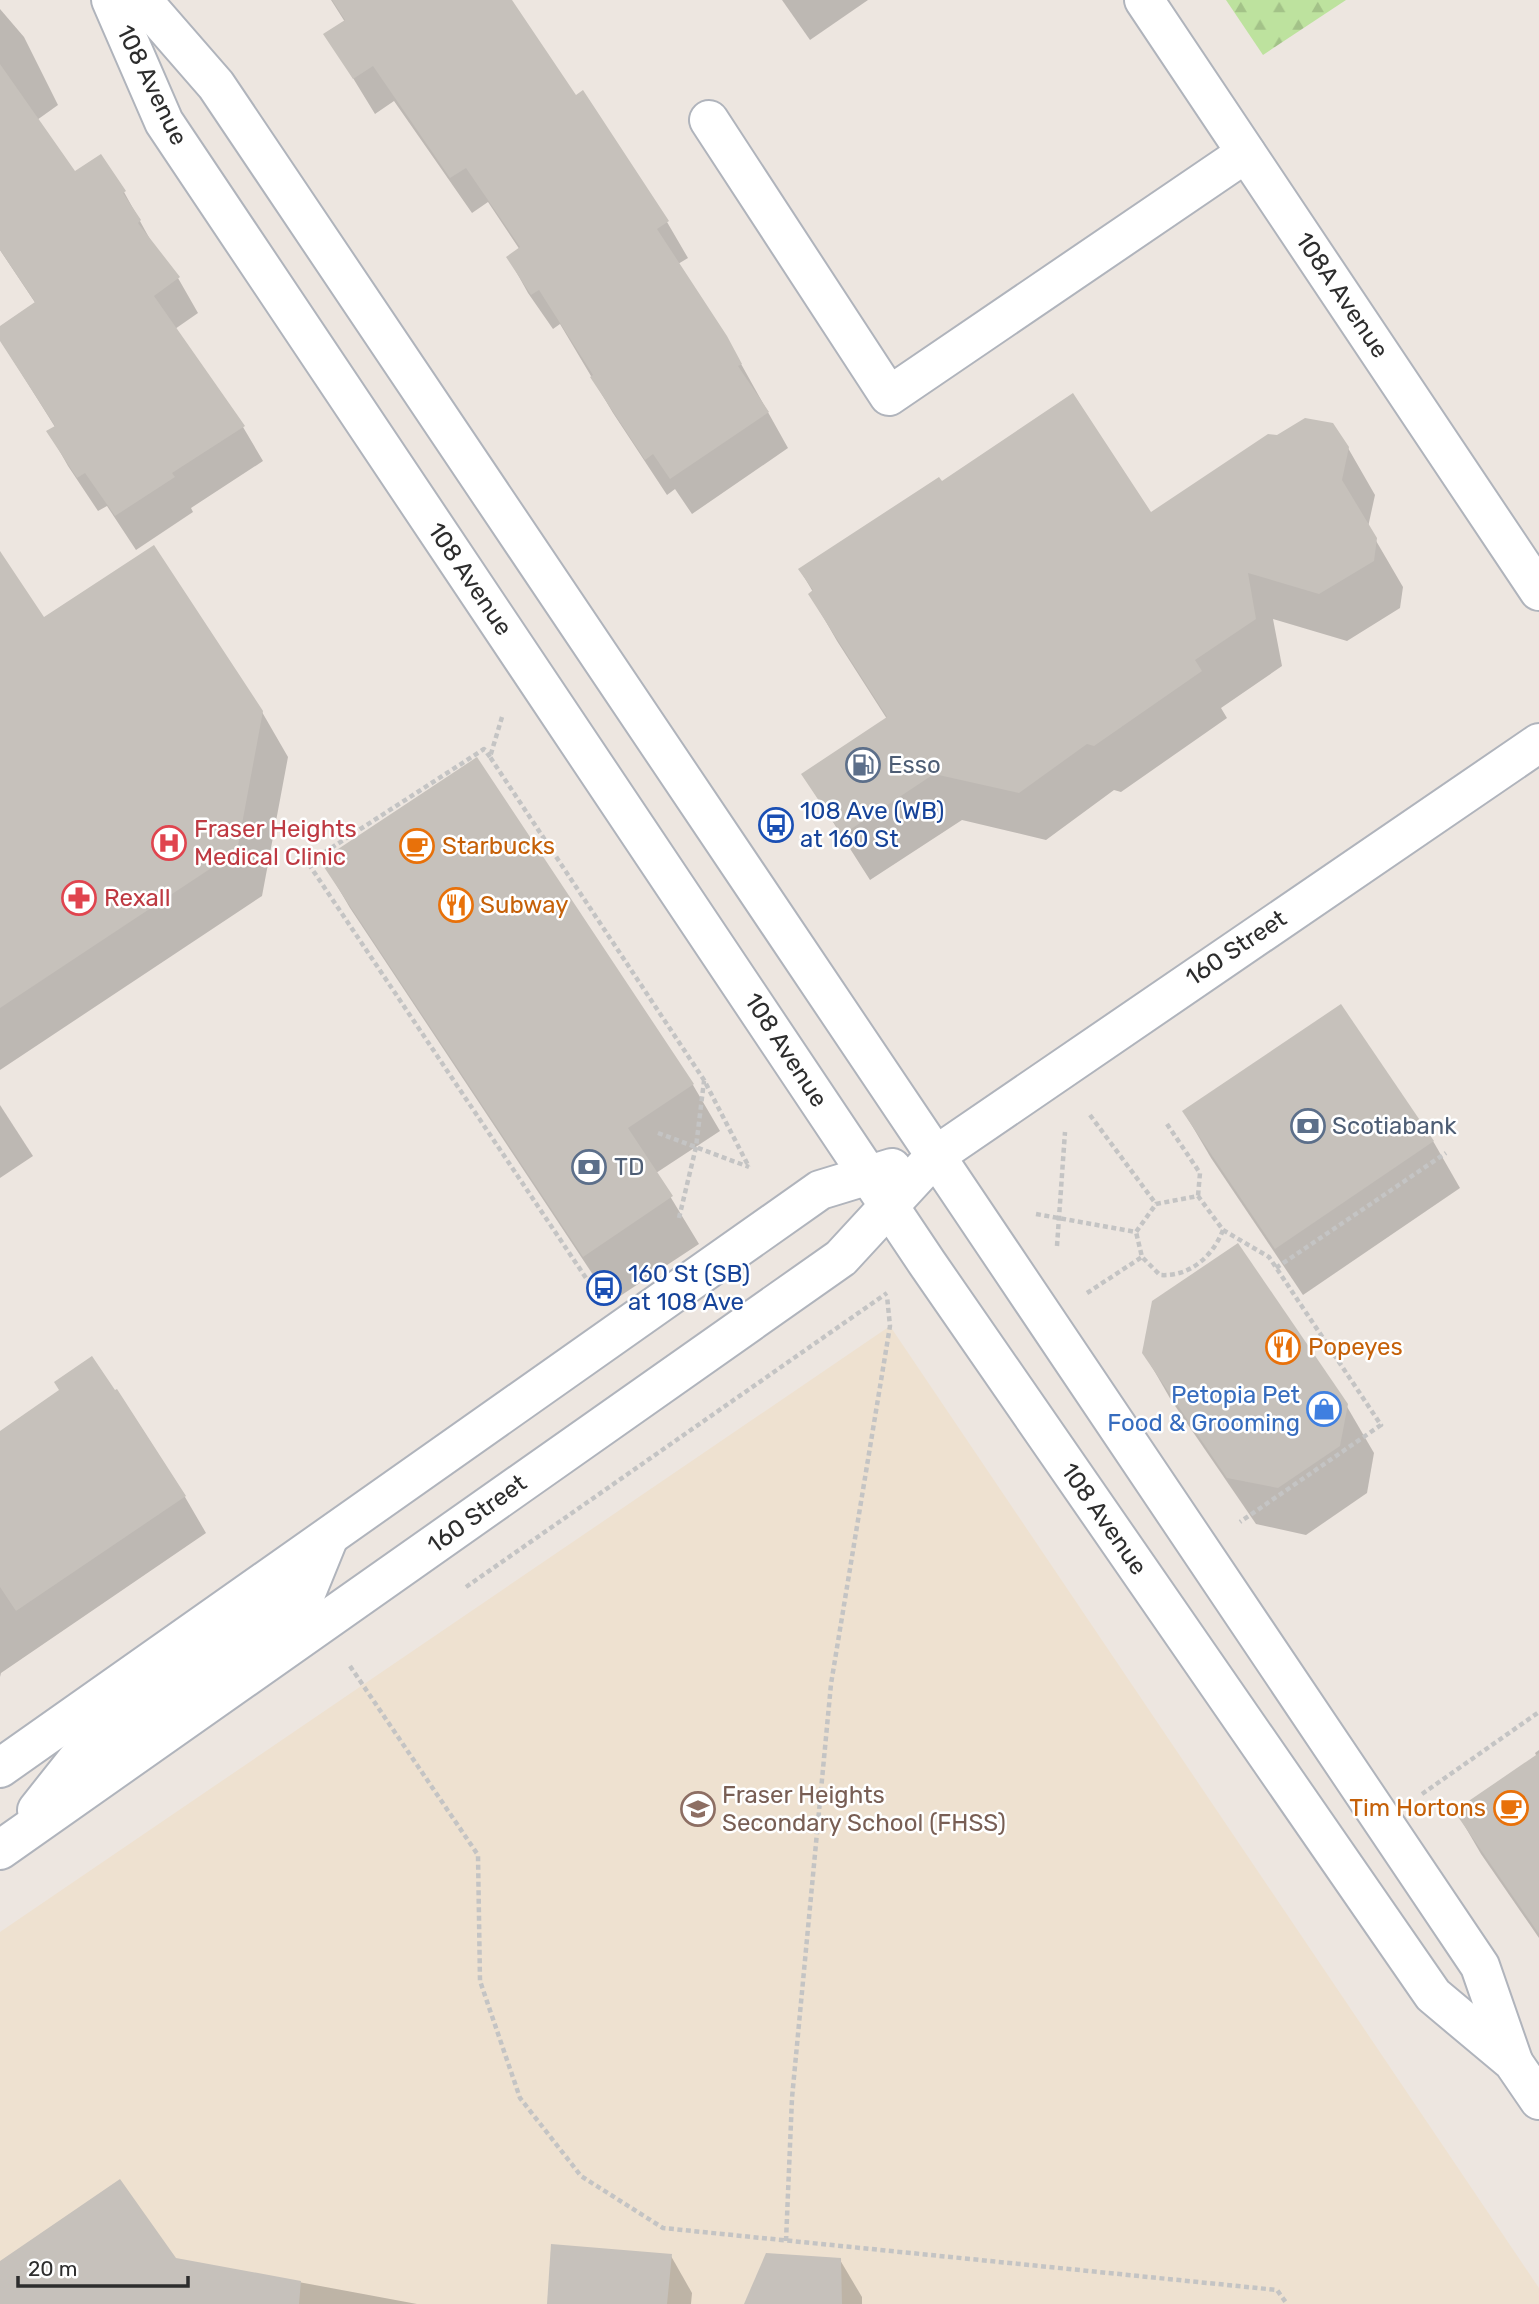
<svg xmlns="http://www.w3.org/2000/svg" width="1539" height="2304" font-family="Rubik,sans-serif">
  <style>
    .education { fill: #eee1d0 }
    .forest { fill: url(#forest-firs) }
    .shadow { fill: #0003 }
    .building { fill: #c6c1bb }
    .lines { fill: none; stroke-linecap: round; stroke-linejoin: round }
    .minor-casing { stroke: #b0b4bc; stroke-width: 42 }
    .path { stroke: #c4c4c4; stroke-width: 4.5; stroke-dasharray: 5 3.5; stroke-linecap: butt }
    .minor { stroke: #fff; stroke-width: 38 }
    .labels { text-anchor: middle; stroke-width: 5; stroke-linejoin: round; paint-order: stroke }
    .street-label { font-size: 24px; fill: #2d2d2d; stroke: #fff }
    .service-label { font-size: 24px; fill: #4e5e75; stroke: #fff; text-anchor: start }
    .transit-label { font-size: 24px; fill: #164399; stroke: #fff; text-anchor: start }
    .health-label { font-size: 24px; fill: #be3a42; stroke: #fff; text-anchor: start }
    .food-label { font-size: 24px; fill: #c56008; stroke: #fff; text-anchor: start }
    .shop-label { font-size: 24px; fill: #366cbe; stroke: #fff; text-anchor: end }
    .education-label { font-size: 24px; fill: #785e54; stroke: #fff; text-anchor: start }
  </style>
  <defs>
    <pattern id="forest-firs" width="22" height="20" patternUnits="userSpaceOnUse" patternTransform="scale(1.75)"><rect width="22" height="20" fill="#bde29e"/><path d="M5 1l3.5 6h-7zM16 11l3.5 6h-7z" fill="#a3c288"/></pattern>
  </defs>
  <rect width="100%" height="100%" fill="#ede6e0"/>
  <path class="education" d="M890 1326 1539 2288V2304H0V1932Z"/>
  <path class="forest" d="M1226 0H1346L1263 55Z"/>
  <g class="shadow">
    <path d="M331 0H509L575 97 582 93 667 222 688 258 678 264 726 337 788 448 692 514 675 489 667 495 613 413 560 324 553 329 528 293 508 257 520 250 488 202 472 213 394 101 375 114 326 34 345 22Z"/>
    <path d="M782 0H868L810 40Z"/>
    <path d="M0 9 24 37 58 105 37 120 75 174 124 192 157 252 178 278 198 313 175 329 243 427 263 461 191 508 193 512 136 550 107 506 98 511 68 466 49 432 55 427 0 339V328L36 304 0 250Z"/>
    <path d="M1348 448 1375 495 1368 527 1403 587 1400 608 1347 641 1273 619 1282 666 1221 708 1227 718 1121 792 1114 790 1046 840 962 820 870 880 803 775 887 719 837 641 810 594 813 592 800 570 942 484 1151 515Z"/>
    <path d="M0 554 43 620 262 712 288 757 262 896 0 1070Z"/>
    <path d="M323 862 693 1085 720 1131 656 1173 699 1244 611 1302 350 908Z"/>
    <path d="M0 1105 33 1156 0 1178Z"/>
    <path d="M1184 1112 1433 1141 1460 1188 1303 1295 1211 1158Z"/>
    <path d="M1144 1353 1346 1405 1374 1453 1367 1493 1306 1535 1256 1524 1171 1400Z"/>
    <path d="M0 1433 185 1497 206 1533 1 1673 0 1677Z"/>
    <path d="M1539 1750V1938L1481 1854 1456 1811 1537 1757 1535 1753Z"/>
    <path d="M671 2256 692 2293 691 2304H549Z"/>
    <path d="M175 2259 417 2304H0V2264Z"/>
    <path d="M840 2260 862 2297V2304H746Z"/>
  </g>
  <g class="building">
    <path d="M332 0H512L576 95 583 90 669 221 657 229 727 336 742 364 738 366 769 412 670 479 653 454 645 460 590 377 593 375 539 290 531 295 506 257 520 247 466 168 450 178 373 66 353 79 323 34 345 20Z"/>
    <path d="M0 64 75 171 101 154 126 191 123 193 141 220 138 223 180 277 154 296 245 426 172 473 175 477 115 516 85 473 77 478 46 431 55 426 0 341V326L35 302 0 250Z"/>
    <path d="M1073 393 1151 512 1268 434 1277 435 1305 418 1333 423 1349 447 1342 480 1377 538 1374 561 1319 594 1248 573 1256 619 1195 660 1202 671 1094 746 1087 744 1019 793 934 774 842 835 801 774 887 717 808 594 813 590 798 569 939 477 942 481Z"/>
    <path d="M154 545 263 711 237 851 0 1008V551L44 617Z"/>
    <path d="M477 757 694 1084 628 1128 673 1196 583 1257 320 861Z"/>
    <path d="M1341 1004 1434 1141 1275 1249 1182 1111Z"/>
    <path d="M1238 1243 1348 1404 1340 1446 1278 1488 1227 1478 1142 1353 1152 1301Z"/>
    <path d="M92 1356 115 1390 117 1389 186 1496 16 1611 0 1587V1431L59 1390 54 1382Z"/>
    <path d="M1539 1753V1934L1454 1811Z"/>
    <path d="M120 2179 176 2258 301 2281 299 2304H0V2261Z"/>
    <path d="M551 2244 672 2254 667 2304H547Z"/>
    <path d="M766 2253 841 2258 842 2304H744Z"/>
  </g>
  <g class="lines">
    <g class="minor-casing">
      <g id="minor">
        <path d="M111 0 164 122 927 1263 1433 1995 1513 2062 1539 2100"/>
        <path d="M142 0 216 85 1480 1966 1513 2061"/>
        <path d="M1144 0 1539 591"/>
        <path d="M709 120 889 396 1246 153"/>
        <path d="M0 1768 820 1190 892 1168"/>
        <path d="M37 1810 83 1752 304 1598 328 1539"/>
        <path d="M0 1850 841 1258 935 1156 1539 743"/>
      </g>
    </g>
    <g class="path">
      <path d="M502 717 490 757 704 1080 749 1167"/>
      <path d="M490 757 484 749 308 863 588 1281"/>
      <path d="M1090 1115 1156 1204"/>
      <path d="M1167 1124 1200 1173 1198 1196"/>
      <path d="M658 1133 749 1167"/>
      <path d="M1036 1214 1136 1232 1156 1204 1198 1196 1223 1230C1213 1256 1190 1277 1160 1275L1142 1257 1136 1232"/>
      <path d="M679 1218 696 1147 704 1081"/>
      <path d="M1223 1230 1269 1257 1381 1425 1240 1522"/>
      <path d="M1057 1246 1065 1132"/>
      <path d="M1276 1268 1446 1153"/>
      <path d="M1087 1293 1142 1257"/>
      <path d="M466 1587 887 1293"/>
      <path d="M350 1666 478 1855 480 1981 520 2098 581 2176 663 2228 1277 2290 1287 2304"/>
      <path d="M1422 1794 1539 1712"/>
      <path d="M786 2241 792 2098 831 1684 890 1326 887 1296"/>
    </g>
    <use href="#minor" class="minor"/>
  </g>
  <defs>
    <g id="fuel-ring" transform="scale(1.75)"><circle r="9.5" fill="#fff" stroke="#5c6f8a" stroke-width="1.5"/><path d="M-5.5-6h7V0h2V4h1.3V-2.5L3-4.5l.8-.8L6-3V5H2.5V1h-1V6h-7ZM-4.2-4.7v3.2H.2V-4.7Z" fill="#5c6f8a"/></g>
    <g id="bus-ring" transform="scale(1.75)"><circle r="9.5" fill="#fff" stroke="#1a4fb4" stroke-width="1.5"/><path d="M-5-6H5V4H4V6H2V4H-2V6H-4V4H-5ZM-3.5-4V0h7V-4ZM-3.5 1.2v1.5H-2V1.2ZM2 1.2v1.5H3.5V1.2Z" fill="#1a4fb4"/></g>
    <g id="hospital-ring" transform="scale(1.75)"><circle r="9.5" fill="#fff" stroke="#e0444e" stroke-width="1.5"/><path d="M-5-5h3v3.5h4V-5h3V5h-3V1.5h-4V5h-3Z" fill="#e0444e"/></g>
    <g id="cafe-ring" transform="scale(1.75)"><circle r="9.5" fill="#fff" stroke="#e8710a" stroke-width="1.5"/><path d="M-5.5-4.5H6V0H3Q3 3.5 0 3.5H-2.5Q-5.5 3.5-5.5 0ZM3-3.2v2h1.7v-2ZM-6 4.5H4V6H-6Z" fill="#e8710a"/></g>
    <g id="pharmacy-ring" transform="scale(1.75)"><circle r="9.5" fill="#fff" stroke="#e0444e" stroke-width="1.5"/><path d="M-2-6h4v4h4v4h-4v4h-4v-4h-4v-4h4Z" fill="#e0444e"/></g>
    <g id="restaurant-ring" transform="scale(1.75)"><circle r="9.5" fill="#fff" stroke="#e8710a" stroke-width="1.5"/><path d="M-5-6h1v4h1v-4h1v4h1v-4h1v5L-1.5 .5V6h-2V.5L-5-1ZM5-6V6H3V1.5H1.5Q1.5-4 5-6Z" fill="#e8710a"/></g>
    <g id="bank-ring" transform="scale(1.75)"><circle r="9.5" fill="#fff" stroke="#5c6f8a" stroke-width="1.5"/><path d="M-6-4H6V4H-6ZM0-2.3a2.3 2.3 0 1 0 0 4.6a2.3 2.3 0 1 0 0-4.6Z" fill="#5c6f8a"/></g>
    <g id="shop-ring" transform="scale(1.75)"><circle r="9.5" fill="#fff" stroke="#3f7fe0" stroke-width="1.5"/><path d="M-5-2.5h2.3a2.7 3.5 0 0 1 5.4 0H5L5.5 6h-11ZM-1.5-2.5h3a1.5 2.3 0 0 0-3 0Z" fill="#3f7fe0"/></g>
    <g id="school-ring" transform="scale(1.75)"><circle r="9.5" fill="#fff" stroke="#8d6e63" stroke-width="1.5"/><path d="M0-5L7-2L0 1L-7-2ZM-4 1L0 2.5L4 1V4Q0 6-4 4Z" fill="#8d6e63"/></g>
  </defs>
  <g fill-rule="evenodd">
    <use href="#fuel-ring" x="863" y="765"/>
    <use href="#bus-ring" x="776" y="825"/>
    <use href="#hospital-ring" x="169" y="843"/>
    <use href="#cafe-ring" x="417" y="846"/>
    <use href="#pharmacy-ring" x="79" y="898"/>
    <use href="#restaurant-ring" x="456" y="905"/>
    <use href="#bank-ring" x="1308" y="1126"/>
    <use href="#bank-ring" x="589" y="1167"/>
    <use href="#bus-ring" x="604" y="1288"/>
    <use href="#restaurant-ring" x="1283" y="1347"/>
    <use href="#shop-ring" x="1324" y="1409"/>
    <use href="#cafe-ring" x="1511" y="1808"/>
    <use href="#school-ring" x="698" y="1809"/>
  </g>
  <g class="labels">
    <g class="street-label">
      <text transform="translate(152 85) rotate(64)" y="8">108 Avenue</text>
      <text transform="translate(1342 295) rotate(56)" y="8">108A Avenue</text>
      <text transform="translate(470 579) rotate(56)" y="8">108 Avenue</text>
      <text transform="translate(1236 948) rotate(-34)" y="8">160 Street</text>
      <text transform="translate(786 1050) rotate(57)" y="8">108 Avenue</text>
      <text transform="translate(477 1514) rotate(-36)" y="8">160 Street</text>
      <text transform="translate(1104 1519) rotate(55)" y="8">108 Avenue</text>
    </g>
    <g class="service-label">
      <text x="888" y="773">Esso</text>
      <text x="1332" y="1134">Scotiabank</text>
      <text x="614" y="1175">TD</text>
    </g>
    <g class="transit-label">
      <text x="800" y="819">108 Ave (WB)<tspan x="800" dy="28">at 160 St</tspan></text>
      <text x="628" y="1282">160 St (SB)<tspan x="628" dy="28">at 108 Ave</tspan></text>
    </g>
    <g class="health-label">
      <text x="194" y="837">Fraser Heights<tspan x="194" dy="28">Medical Clinic</tspan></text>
      <text x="104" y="906">Rexall</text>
    </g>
    <g class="food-label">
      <text x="442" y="854">Starbucks</text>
      <text x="480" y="913">Subway</text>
      <text x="1308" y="1355">Popeyes</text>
      <text x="1486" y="1816" text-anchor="end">Tim Hortons</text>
    </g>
    <g class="shop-label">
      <text x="1300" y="1403">Petopia Pet<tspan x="1300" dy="28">Food &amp; Grooming</tspan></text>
    </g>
    <g class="education-label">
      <text x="722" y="1803">Fraser Heights<tspan x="722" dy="28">Secondary School (FHSS)</tspan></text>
    </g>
  </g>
  <path d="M18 2276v10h170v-10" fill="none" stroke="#2d2d2d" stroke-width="3.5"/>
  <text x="28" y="2276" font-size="21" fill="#2d2d2d" stroke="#ffffff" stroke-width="5" paint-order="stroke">20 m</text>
</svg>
